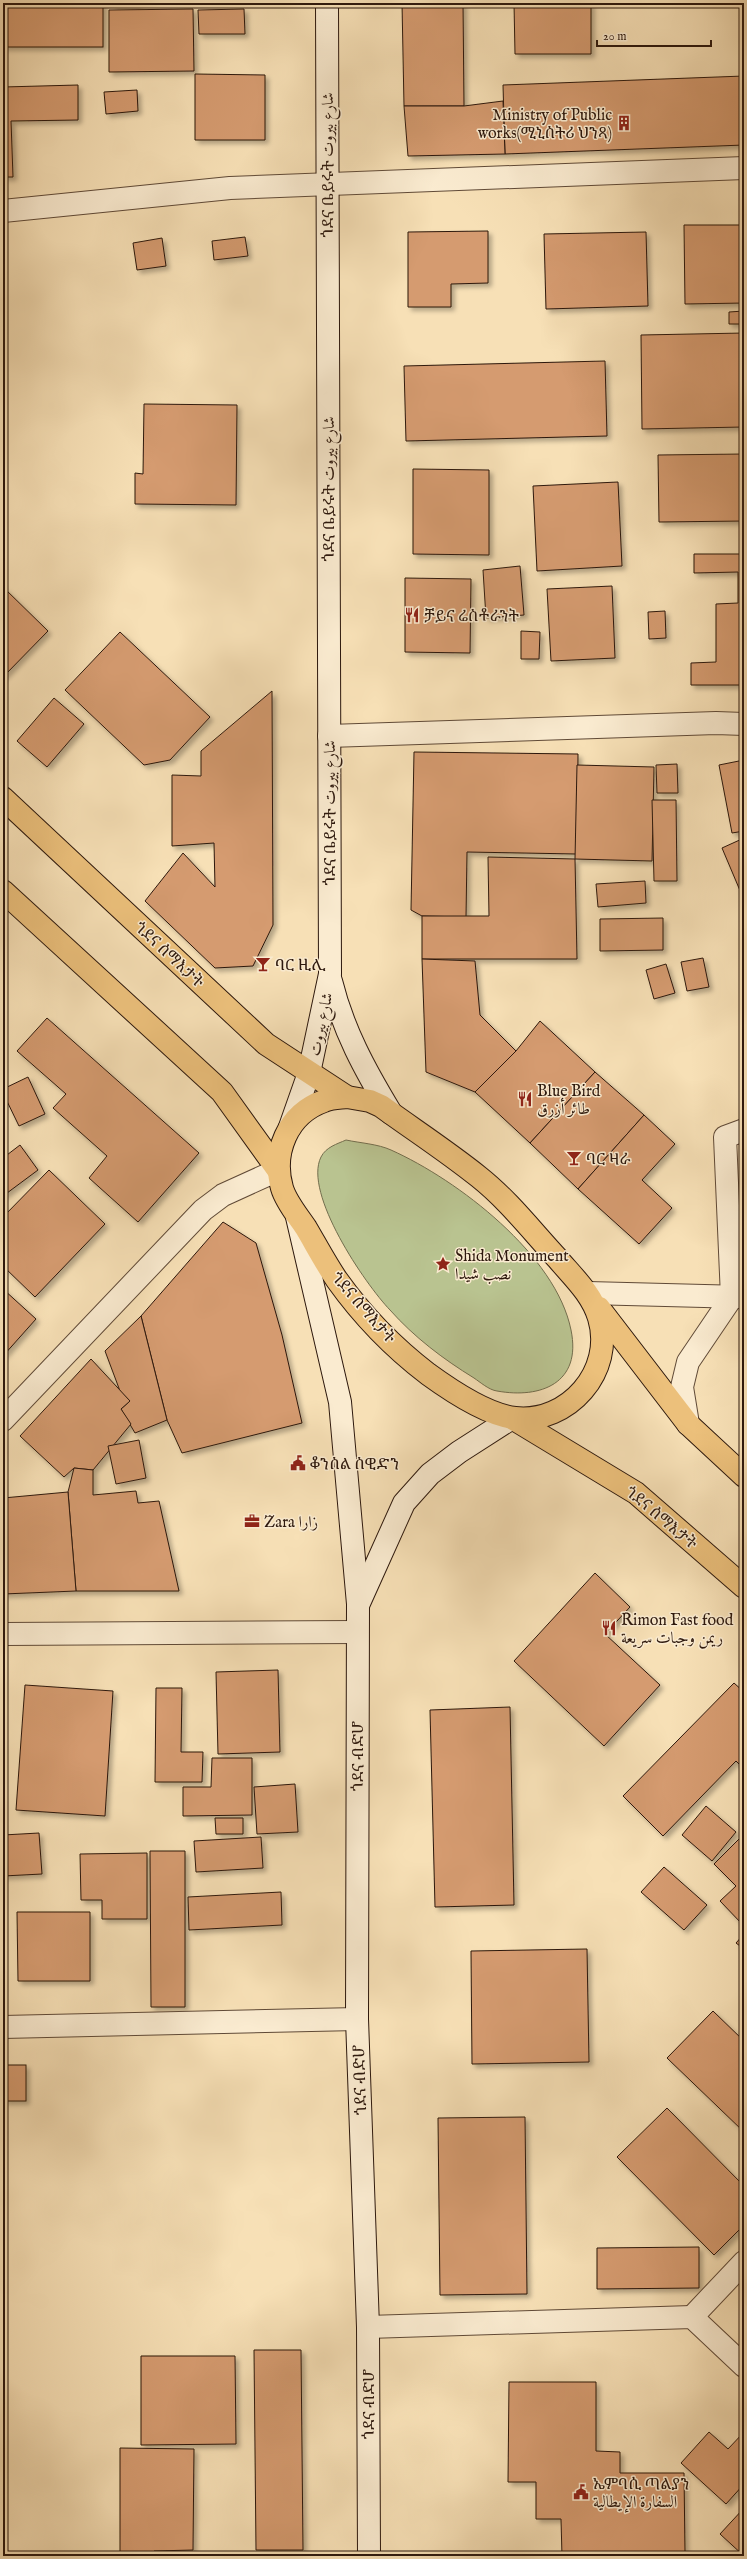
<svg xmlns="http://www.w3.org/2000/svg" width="747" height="2559" font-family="'IM FELL English',Amiri,'Noto Serif Ethiopic',serif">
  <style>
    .green { fill: #b9c390; stroke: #736e4e }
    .building { fill: #d59b70; stroke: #2d180d; filter: url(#shadow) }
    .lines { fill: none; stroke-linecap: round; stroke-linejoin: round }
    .street-casing { stroke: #604a37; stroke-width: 24 }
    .secondary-casing { stroke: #2d180d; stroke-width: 24 }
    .primary-casing { stroke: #2d180d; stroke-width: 24 }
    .street { stroke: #faebd0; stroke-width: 22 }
    .secondary { stroke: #faebd0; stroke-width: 22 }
    .primary { stroke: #ecc07b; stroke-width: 22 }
    .labels { text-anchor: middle; stroke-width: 3; stroke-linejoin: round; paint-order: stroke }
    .poi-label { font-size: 16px; fill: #2d180d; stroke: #faebd0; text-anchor: start }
    .street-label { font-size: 16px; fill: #2d180d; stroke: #faebd0 }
  </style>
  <defs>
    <filter id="shadow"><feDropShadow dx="3.5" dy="3.5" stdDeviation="2" flood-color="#0004"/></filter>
  </defs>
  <rect width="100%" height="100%" fill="#f7e0b6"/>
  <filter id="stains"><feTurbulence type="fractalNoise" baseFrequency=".005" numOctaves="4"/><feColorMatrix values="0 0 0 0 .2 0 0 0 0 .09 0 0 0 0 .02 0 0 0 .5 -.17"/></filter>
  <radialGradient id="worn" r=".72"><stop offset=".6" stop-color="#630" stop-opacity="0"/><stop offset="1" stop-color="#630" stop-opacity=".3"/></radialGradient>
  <path class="green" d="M346 1140C360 1143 378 1144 391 1150 458 1180 556 1255 571 1330 582 1383 541 1399 497 1391 489 1390 480 1382 474 1378 443 1359 414 1337 390 1310 365 1284 303 1193 321 1157 326 1147 337 1144 346 1140Z"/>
  <g class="building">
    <rect x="3" y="3" width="100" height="44"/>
    <rect x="113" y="3" width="25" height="2"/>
    <path d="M402 3H463L464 106H404Z"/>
    <path d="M514 3H591V54H515Z"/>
    <path d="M193 9 194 71 109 72V10Z"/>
    <path d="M244 9 245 34H199L198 10Z"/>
    <path d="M195 74 265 75V140H195Z"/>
    <path d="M744 76V145L505 154 503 85Z"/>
    <path d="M78 85V120L11 121 13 177H3V87Z"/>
    <path d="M137 90 138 111 106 114 104 92Z"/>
    <path d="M503 101 505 154 408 156 404 106H464Z"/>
    <path d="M684 225H744V303L685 304Z"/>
    <path d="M488 231V283L451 284V307H408V232Z"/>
    <path d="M646 232 648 306 546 309 544 234Z"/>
    <path d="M245 237 248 256 214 260 212 241Z"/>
    <path d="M162 238 166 266 137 270 133 243Z"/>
    <path d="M744 311V324H729V312Z"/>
    <path d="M744 333V445L743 427 642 429 641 335Z"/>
    <path d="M605 361 607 436 406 441 404 366Z"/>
    <path d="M144 404 237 405 236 505 135 504V473L143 474Z"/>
    <path d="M744 454V521L659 522 658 455Z"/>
    <path d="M413 469 489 470V555L413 554Z"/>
    <path d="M618 482 622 566 537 571 533 486Z"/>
    <path d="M694 554H744V685H691V663L716 662V604L738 603V572L694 573Z"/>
    <path d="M520 566 524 615 486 618 483 570Z"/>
    <path d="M405 578 471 579 470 653 405 652Z"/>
    <path d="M612 586 615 658 551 661 547 589Z"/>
    <path d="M3 587 48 631 3 677Z"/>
    <path d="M665 611 666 638 649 639 648 612Z"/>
    <path d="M521 631 540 632 539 659H521Z"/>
    <path d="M120 632 210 717 170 760 144 765 65 690Z"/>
    <path d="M272 691 273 925 253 966 215 968 145 901 183 853 215 887 214 843 172 846V775L201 776V751Z"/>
    <path d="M54 698 84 724 47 767 17 741Z"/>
    <path d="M414 752 578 754 577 854 467 852 466 917 422 916 411 910Z"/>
    <path d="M744 760V831L732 833 719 765Z"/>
    <path d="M677 764 678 793H657L656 765Z"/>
    <path d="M577 765 654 767 652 861 575 859Z"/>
    <path d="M652 800H676L677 881H654Z"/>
    <path d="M744 838V900L722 848Z"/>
    <path d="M488 857 575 859 577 959H422V916H489Z"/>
    <path d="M645 881 646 903 598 907 596 884Z"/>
    <path d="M663 918V950L600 951V919Z"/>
    <path d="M703 958 709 987 687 991 681 962Z"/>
    <path d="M422 959 475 961 480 1015 516 1051 475 1092 426 1072Z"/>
    <path d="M666 964 675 993 654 999 646 970Z"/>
    <path d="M47 1018 199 1153 138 1222 89 1178 107 1156 53 1108 66 1094 17 1051Z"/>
    <path d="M540 1021 595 1072 530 1143 475 1092 516 1051Z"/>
    <path d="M595 1072 644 1115 578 1189 530 1143Z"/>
    <path d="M28 1077 45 1114 19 1126 3 1093V1089Z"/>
    <path d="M644 1115 675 1144 642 1180 672 1208 639 1244 578 1189Z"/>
    <path d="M20 1145 38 1170 3 1196V1158Z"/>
    <path d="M49 1170 105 1224 35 1297 3 1266V1217Z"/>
    <path d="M223 1222 256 1243 282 1335 302 1423 182 1453 167 1420 141 1316Z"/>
    <path d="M3 1289 36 1319 3 1356Z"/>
    <path d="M141 1316 167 1420 135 1433 121 1409 130 1401 120 1391 105 1351Z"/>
    <path d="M91 1359 130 1401 121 1409 131 1424 93 1470 74 1468 64 1477 20 1436Z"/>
    <path d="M139 1440 146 1478 116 1484 108 1446Z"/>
    <path d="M74 1468 93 1470V1495L136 1491 138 1503 159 1501 179 1591H76L68 1492Z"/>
    <path d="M68 1492 76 1591 3 1594V1498Z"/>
    <path d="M595 1573 630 1607 605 1634 660 1685 604 1746 514 1661Z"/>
    <path d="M278 1670 280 1752 218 1754 216 1672Z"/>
    <path d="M734 1683 744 1692V1769L736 1761 663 1836 623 1796Z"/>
    <path d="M25 1685 113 1691 105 1816 16 1810Z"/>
    <path d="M156 1688H182L181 1752H203L202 1782H155Z"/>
    <path d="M510 1707 514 1905 435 1907 430 1710Z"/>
    <path d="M212 1758H252V1815L183 1816V1787H211Z"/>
    <path d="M295 1784 298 1832 257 1834 254 1787Z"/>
    <path d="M706 1806 736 1832 712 1861 682 1835Z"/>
    <path d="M215 1818H243V1834H216Z"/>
    <path d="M39 1833 42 1874 3 1876V1835Z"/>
    <path d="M744 1834V1924L743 1925 720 1901 736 1886 714 1864Z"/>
    <path d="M261 1837 263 1868 196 1872 194 1841Z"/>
    <path d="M150 1851H185V2007H151Z"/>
    <path d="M147 1853V1919H102V1900H81L80 1854Z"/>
    <path d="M664 1867 707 1905 684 1930 641 1892Z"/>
    <path d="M281 1892 282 1925 189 1930 188 1897Z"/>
    <path d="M17 1912H90V1981H18Z"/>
    <path d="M744 1934V1949L736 1943Z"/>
    <path d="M587 1949 589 2062 472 2064 471 1951Z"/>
    <path d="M713 2011 744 2041V2132L667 2058Z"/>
    <rect x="3" y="2065" width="23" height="36"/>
    <path d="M667 2108 744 2186V2225L714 2255 617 2157Z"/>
    <path d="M525 2117 527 2294 440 2295 438 2118Z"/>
    <path d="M699 2247V2288L597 2289V2248Z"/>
    <path d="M254 2350H301L303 2550H256Z"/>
    <path d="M141 2356H235L236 2444 141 2445Z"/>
    <path d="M509 2382H596V2451L620 2452V2473H684L685 2552H628V2556H562L561 2519H536V2482H508Z"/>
    <path d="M709 2432 728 2449 744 2432V2484L726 2504 681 2463Z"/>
    <path d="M120 2448 194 2449 193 2550 154 2551V2556H120Z"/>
    <path d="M744 2508V2556L720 2534Z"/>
    <path d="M592 2554V2556H558Z"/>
  </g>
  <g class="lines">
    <g class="street-casing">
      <g id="street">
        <path d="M3 211 230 188 744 168"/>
        <path d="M329 736 716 723 744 724"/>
        <path d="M588 1293 743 1297"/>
        <path d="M3 1420 203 1210 223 1195 278 1170"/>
        <path d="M688 1424 682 1387 688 1362 732 1297 725 1137 744 1130"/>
        <path d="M3 1634 356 1632"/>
        <path d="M3 2027 357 2019"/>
        <path d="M692 2317 744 2262"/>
        <path d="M368 2327 692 2317 744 2366"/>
      </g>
    </g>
    <g class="secondary-casing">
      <g id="secondary">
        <path d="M331 981C343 1030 365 1070 391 1113"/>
        <path d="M290 1127 309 1073 330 974 327 3"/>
        <path d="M297 1217 340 1402 358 1604 357 2019 368 2327 369 2556"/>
        <path d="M359 1603 404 1503 430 1474 459 1452 512 1418"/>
      </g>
    </g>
    <g class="primary-casing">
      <g id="primary">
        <path d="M3 798 266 1044 347 1097"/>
        <path d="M3 891 222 1092 278 1170"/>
        <path d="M347 1097 370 1101 381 1106C414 1130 448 1152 479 1177 508 1200 532 1231 557 1258 573 1277 592 1294 599 1318 615 1371 568 1424 515 1418 488 1415 450 1390 428 1374 394 1348 362 1315 337 1280 326 1264 316 1245 306 1228 298 1216 286 1202 282 1188 272 1153 287 1114 324 1101 331 1098 339 1098 347 1097Z"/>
        <path d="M599 1308 688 1424 744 1476"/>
        <path d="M512 1418 636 1493 744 1587"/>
      </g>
    </g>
    <use href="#street" class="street"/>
    <use href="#secondary" class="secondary"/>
    <use href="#primary" class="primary"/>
  </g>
  <defs>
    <g id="building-bare" transform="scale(1.2)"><path d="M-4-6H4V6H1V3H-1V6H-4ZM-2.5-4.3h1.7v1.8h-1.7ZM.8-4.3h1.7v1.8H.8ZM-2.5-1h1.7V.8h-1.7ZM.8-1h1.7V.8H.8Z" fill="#8f2418" stroke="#faebd0" stroke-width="2.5" paint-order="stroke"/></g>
    <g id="restaurant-bare" transform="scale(1.2)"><path d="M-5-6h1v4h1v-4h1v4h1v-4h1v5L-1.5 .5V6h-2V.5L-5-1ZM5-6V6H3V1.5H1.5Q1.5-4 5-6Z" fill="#8f2418" stroke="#faebd0" stroke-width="2.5" paint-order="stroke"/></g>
    <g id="bar-bare" transform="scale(1.2)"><path d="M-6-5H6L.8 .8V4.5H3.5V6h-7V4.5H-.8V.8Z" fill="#8f2418" stroke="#faebd0" stroke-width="2.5" paint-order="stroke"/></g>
    <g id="sight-bare" transform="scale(1.2)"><path d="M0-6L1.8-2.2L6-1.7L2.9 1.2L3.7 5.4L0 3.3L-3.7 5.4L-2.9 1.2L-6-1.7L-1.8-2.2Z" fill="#8f2418" stroke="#faebd0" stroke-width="2.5" paint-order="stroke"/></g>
    <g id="civic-bare" transform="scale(1.2)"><path d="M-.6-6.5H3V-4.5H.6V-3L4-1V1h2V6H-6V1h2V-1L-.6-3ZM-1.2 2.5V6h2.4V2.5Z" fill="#8f2418" stroke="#faebd0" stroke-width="2.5" paint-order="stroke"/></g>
    <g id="office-bare" transform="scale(1.2)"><path d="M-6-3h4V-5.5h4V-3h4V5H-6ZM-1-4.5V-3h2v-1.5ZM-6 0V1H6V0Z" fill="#8f2418" stroke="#faebd0" stroke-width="2.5" paint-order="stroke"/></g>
  </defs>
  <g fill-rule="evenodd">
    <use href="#building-bare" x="624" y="123"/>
    <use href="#restaurant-bare" x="412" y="615"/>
    <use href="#bar-bare" x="263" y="964"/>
    <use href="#restaurant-bare" x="525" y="1099"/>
    <use href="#bar-bare" x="574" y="1158"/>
    <use href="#sight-bare" x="443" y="1264"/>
    <use href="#civic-bare" x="298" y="1463"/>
    <use href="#office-bare" x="252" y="1521"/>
    <use href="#restaurant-bare" x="609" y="1628"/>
    <use href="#civic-bare" x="581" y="2492"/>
  </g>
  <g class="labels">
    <g class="poi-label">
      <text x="612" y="120" text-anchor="end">Ministry of Public<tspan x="612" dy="18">works(ሚኒስትሪ ህንጻ)</tspan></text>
      <text x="424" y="621">ቻይና ሬስቶራንት</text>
      <text x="275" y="970">ባር ዚሊ</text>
      <text x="537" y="1096">Blue Bird<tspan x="537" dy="18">طائر أزرق</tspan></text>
      <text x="586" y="1164">ባር ዛራ</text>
      <text x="455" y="1261">Shida Monument<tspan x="455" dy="18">نصب شيدا</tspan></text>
      <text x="310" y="1469">ቆንስል ስዊድን</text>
      <text x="264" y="1527">Zara زارا</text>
      <text x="621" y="1625">Rimon Fast food<tspan x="621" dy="18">ريمن وجبات سريعة</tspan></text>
      <text x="593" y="2489">ኤምባሲ ጣልያን<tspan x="593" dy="18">السفارة الإيطالية</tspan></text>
    </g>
    <g class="street-label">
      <text transform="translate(327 165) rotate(-90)" y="6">ጎደና ቤይሩት شارع بيروت</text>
      <text transform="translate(328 489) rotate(-90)" y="6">ጎደና ቤይሩት شارع بيروت</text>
      <text transform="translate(329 813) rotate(-90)" y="6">ጎደና ቤይሩት شارع بيروت</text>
      <text transform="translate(170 954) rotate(43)" y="6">ጎደና ሰማእታት</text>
      <text transform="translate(320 1024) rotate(-78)" y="6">شارع بيروت</text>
      <text transform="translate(364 1307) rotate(49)" y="6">ጎደና ሰማእታት</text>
      <text transform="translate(662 1517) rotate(40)" y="6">ጎደና ሰማእታት</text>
      <text transform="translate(357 1756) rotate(-90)" y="6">ጎደና ብድሆ</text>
      <text transform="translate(359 2080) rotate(-92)" y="6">ጎደና ብድሆ</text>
      <text transform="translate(368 2404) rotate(-90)" y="6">ጎደና ብድሆ</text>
    </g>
  </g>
  <rect width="747" height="2559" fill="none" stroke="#f7e0b6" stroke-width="16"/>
  <rect x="4" y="4" width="739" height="2551" fill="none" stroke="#2d180d" stroke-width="2"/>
  <rect x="8" y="8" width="731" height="2543" fill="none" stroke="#2d180d"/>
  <path d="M597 40v6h114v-6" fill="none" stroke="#2d180d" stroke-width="2"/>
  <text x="603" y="40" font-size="12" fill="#2d180d" stroke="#faebd0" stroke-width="3" paint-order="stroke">20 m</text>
  <rect width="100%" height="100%" filter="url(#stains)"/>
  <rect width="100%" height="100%" fill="url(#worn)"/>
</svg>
